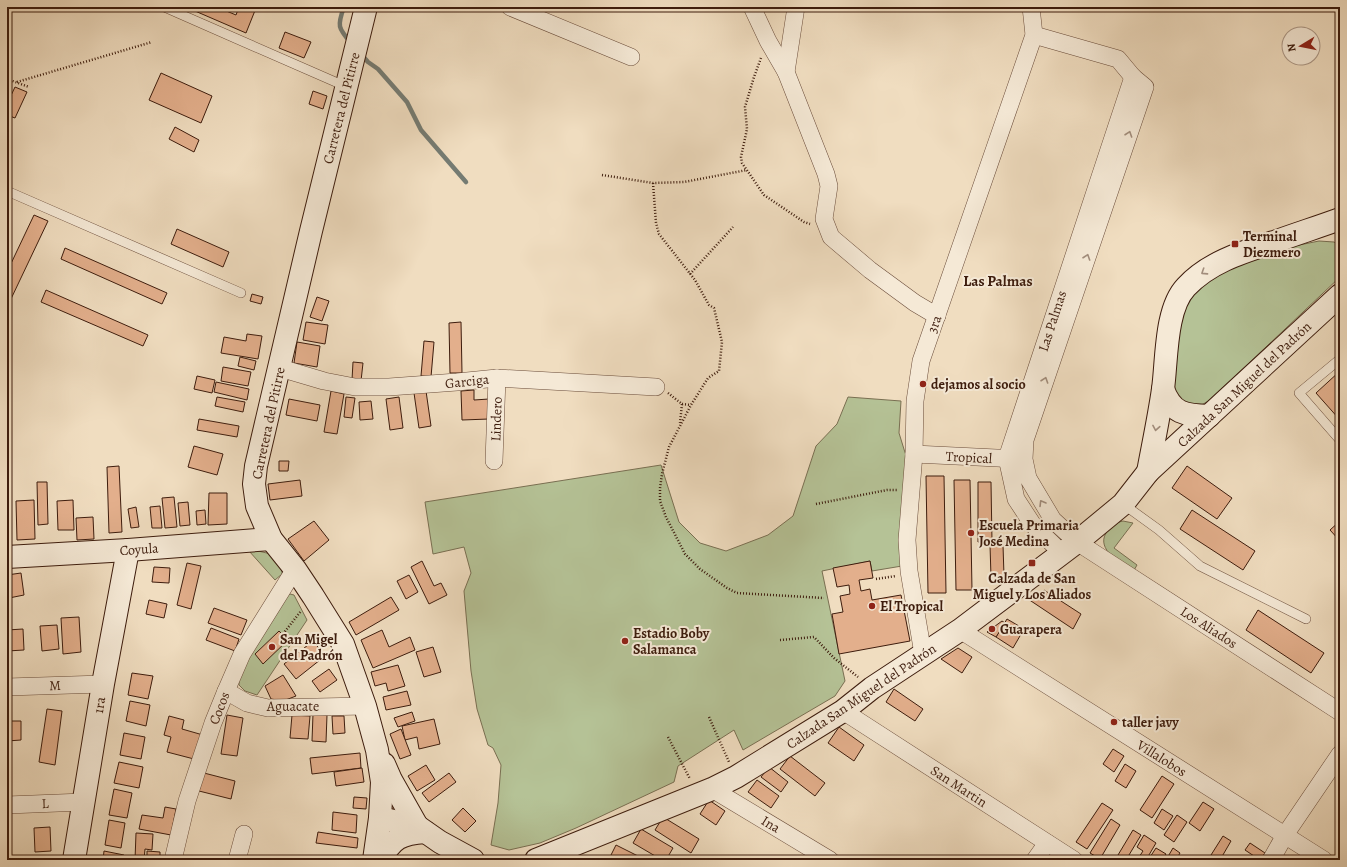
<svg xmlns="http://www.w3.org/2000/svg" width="1347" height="867" font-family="Alegreya,serif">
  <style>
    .green { fill: #b5c296; stroke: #796f52 }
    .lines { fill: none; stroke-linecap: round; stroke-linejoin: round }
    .stream { stroke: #757b72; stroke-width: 4.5 }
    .building { fill: #e3af8c; stroke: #3d1c0d }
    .lane-casing { stroke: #6a4c3a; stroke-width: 10 }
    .street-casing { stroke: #6a4c3a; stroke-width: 18 }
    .secondary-casing { stroke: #3d1c0d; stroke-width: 24 }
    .path { stroke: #3d1c0d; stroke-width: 2.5; stroke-dasharray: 1 2; stroke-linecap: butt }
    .lane { stroke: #f5e9d6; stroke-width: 9 }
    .street { stroke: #f5e9d6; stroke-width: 17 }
    .secondary { stroke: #f5e9d6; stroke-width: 22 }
    .oneway { stroke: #a28d7c }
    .poi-dot { fill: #8f2418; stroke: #f5e9d6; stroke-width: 1.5 }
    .labels { text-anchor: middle; stroke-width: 4; stroke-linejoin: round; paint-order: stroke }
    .street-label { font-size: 14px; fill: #3d1c0d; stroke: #f5e9d6 }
    .poi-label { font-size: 14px; font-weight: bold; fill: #3d1c0d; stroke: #f5e9d6; text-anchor: start }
    .neighbourhood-label { font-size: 15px; font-weight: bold; fill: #3d1c0d; stroke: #f5e9d6 }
  </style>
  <rect width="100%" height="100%" fill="#f0ddc0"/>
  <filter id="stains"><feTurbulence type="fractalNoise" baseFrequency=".005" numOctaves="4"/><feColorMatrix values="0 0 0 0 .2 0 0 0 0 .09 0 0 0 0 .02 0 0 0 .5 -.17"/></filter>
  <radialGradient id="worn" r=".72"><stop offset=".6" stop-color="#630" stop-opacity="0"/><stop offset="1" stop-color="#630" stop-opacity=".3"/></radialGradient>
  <g class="green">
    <path d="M1319 241 1334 242 1340 246V277L1210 400 1198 407 1184 406 1172 390V367L1185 302 1204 280 1260 253Z"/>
    <path d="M848 397 901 401 899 433 907 459 902 566 872 571 870 561 822 571 845 681 835 696 743 750 734 730 678 766 674 782 576 828 540 843 509 850 491 845 498 803 501 765 493 748 488 745 477 709 471 671 464 591 471 573 464 547 433 554 425 502 661 465 679 522 700 543 726 551 768 535 793 516 816 446 837 424Z"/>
    <path d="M1123 521 1133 523 1114 548 1137 565 1133 572C1121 563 1096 550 1106 533 1111 525 1115 523 1123 521Z"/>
    <path d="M249 551H258L271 554 282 569V574L275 580Z"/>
    <path d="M290 594 294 595 307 620 257 695 245 691 239 685V681L244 664 286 596Z"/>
  </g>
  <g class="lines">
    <g class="stream">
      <path d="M344 7C337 26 338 28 351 43"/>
      <path d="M361 54 368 62 378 69 407 102 421 130 466 182"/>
    </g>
  </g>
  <g class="building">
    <path d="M196 7H226L224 10 236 15 239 7 256 8 246 33 195 11Z"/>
    <path d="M285 32 311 42 304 58 279 48Z"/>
    <path d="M161 73 212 96 201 123 149 100Z"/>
    <path d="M15 87 27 92 15 118 7 115V104Z"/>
    <path d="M313 91 327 96 323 109 309 104Z"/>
    <path d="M175 127 199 140 194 152 169 139Z"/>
    <path d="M34 215 48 221 10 301 7 300V272Z"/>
    <path d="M177 229 229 252 223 267 171 244Z"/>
    <path d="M65 248 167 293 162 304 61 259Z"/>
    <path d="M46 290 148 335 143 346 41 302Z"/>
    <path d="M252 294 263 297 261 304 250 301Z"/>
    <path d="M317 297 329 301 322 321 310 317Z"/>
    <path d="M306 322 328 325 325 344 303 340Z"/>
    <path d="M461 322 462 373H450L449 323Z"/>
    <path d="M247 334 262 336 258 359 221 353 224 337 246 341Z"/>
    <path d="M424 341 434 342 431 377 421 376Z"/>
    <path d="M297 342 320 346 317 367 294 363Z"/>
    <path d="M240 357 256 361 254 370 238 366Z"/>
    <path d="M353 362 363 363 361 381 352 380Z"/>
    <path d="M223 367 251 372 248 386 221 381Z"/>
    <path d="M1340 371V420L1316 393Z"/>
    <path d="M197 376 215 380 212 393 194 389Z"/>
    <path d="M216 382 249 389 247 400 214 392Z"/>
    <path d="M474 390V400L489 399V419L462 420 461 391Z"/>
    <path d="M331 391 344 394 337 434 324 432Z"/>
    <path d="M426 391 431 426 419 428 414 393Z"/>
    <path d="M217 397 245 402 243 412 215 406Z"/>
    <path d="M346 397 355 398 352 418 344 417Z"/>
    <path d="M399 397 403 428 390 430 386 399Z"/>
    <path d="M289 399 320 405 317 421 286 415Z"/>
    <path d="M371 401 373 419 360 420 359 402Z"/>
    <path d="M199 419 239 426 237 437 197 430Z"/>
    <path d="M194 446 223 454 217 475 188 467Z"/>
    <path d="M279 461H289L288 471H279Z"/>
    <path d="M119 466 122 532 109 533 107 467Z"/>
    <path d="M1187 466 1232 498 1217 519 1172 488Z"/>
    <path d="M926 476H944L946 593H928Z"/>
    <path d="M300 480 302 496 270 500 268 484Z"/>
    <path d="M954 480H970L972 590H956Z"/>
    <path d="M37 482H47L48 524 38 525Z"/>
    <path d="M978 482H991L992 542H978Z"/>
    <path d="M209 493H227V524L208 525Z"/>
    <path d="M174 497 177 527 165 528 162 498Z"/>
    <path d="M34 500 35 539 17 540 16 501Z"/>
    <path d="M73 500 74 530H58L57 501Z"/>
    <path d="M188 502 190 525 180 526 178 503Z"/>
    <path d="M160 506 162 528H152L150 507Z"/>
    <path d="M136 507 139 527 131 528 128 509Z"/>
    <path d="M205 510 206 524 197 525 196 511Z"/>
    <path d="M1192 510 1255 551 1243 570 1180 529Z"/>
    <path d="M93 517 94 539 77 540 76 518Z"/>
    <path d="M314 521 329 540 304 561 288 539Z"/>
    <path d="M1340 521V541L1330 530Z"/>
    <path d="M990 545H1003L1004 576 991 577Z"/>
    <path d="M422 561 434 586 441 583 447 595 429 604 411 567Z"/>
    <path d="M870 561 873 578 859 580 861 591 870 589 872 600 901 595 910 641 839 654 832 614 843 612 840 596 850 594 849 585 837 587 833 568Z"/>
    <path d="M187 563 201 566 191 609 177 605Z"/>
    <path d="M154 567 170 568 169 583 152 582Z"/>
    <path d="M21 573 24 595 9 598 7 575Z"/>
    <path d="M409 575 418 592 406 599 397 581Z"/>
    <path d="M1044 590 1081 614 1073 629 1028 599 1033 592 1039 595Z"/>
    <path d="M391 597 399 610 356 635 349 622Z"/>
    <path d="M149 600 167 604 164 618 146 614Z"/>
    <path d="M214 608 247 620 241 635 208 623Z"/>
    <path d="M1258 610 1324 653 1311 673 1246 630Z"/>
    <path d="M79 617 81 652 63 654 61 618Z"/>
    <path d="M1007 619 1024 629 1013 648 996 637Z"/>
    <path d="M1002 621 1005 623 996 637 987 632Z"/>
    <path d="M57 625 59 649 42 651 40 626Z"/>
    <path d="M211 628 239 639 235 651 206 640Z"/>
    <path d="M23 629 24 650 7 651V630Z"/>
    <path d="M382 630 389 647 410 637 415 650 373 668 361 640Z"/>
    <path d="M279 631 288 640 263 664 255 654Z"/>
    <path d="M313 641 325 656 296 679 284 664Z"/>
    <path d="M433 647 441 672 424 677 416 652Z"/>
    <path d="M958 648 972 657 962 673 941 659Z"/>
    <path d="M398 665 405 686 388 691 386 683 375 686 371 672Z"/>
    <path d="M329 669 337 680 320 692 312 681Z"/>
    <path d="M132 673 153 676 148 699 128 695Z"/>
    <path d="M283 675 296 696 283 701 271 699 265 686Z"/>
    <path d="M894 689 923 709 915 721 886 702Z"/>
    <path d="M407 691 411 705 386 710 383 697Z"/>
    <path d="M130 701 150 705 146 726 126 721Z"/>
    <path d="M47 709 62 711 55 765 39 762Z"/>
    <path d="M412 712 415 721 398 727 394 718Z"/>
    <path d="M313 714 327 715 326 742 312 741Z"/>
    <path d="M227 715 243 718 237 756 221 754Z"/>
    <path d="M292 715 310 716 308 739 290 738Z"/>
    <path d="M169 716 184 720 182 729 203 735 194 759 167 752 171 737 164 735Z"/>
    <path d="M332 716H344L345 733 333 734Z"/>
    <path d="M434 719 440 744 419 749 417 737 405 740 402 726Z"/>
    <path d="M7 721H21V740L7 741Z"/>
    <path d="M839 727 864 745 854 761 828 743Z"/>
    <path d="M401 729 411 755 400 759 390 734Z"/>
    <path d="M124 733 145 737 141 759 120 755Z"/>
    <path d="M1113 749 1124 756 1114 772 1103 764Z"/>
    <path d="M360 753 361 768 312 774 310 758Z"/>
    <path d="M790 756 825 783 815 796 780 769Z"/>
    <path d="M119 762 143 767 139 788 114 783Z"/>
    <path d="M1125 764 1136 771 1126 788 1115 781Z"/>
    <path d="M426 765 435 780 417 791 408 776Z"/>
    <path d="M769 767 788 782 781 792 761 777Z"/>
    <path d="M362 768 364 782 336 786 334 772Z"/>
    <path d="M204 773 235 781 231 799 199 791Z"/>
    <path d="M449 773 456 782 429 802 422 793Z"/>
    <path d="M1162 776 1174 784 1152 818 1140 810Z"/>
    <path d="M757 780 779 796 771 808 748 792Z"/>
    <path d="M114 789 132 793 127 818 109 815Z"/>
    <path d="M354 797 367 798 366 809 353 808Z"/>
    <path d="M709 800 725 811 716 825 700 814Z"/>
    <path d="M1203 802 1214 809 1200 831 1189 823Z"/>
    <path d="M1102 803 1113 810 1087 849 1076 842Z"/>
    <path d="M165 807 176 809 171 835 139 829 142 815 163 818Z"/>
    <path d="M463 808 476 821 465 832 452 820Z"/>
    <path d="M1162 809 1173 816 1164 830 1154 823Z"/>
    <path d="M333 812 357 815 356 833 332 830Z"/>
    <path d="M1177 815 1187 822 1174 842 1164 835Z"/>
    <path d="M663 817 699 839 691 853 655 830Z"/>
    <path d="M1111 819 1120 825 1100 859 1090 853Z"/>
    <path d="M109 820 125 823 121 848 105 845Z"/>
    <path d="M50 827 51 851 35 852 34 828Z"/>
    <path d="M641 829 673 848 666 860H662L633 843Z"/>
    <path d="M1133 830 1141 835 1126 860H1115Z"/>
    <path d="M318 832 358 838 357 848 316 843Z"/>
    <path d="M136 833 153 834 152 850 145 849 144 860H135Z"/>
    <path d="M1144 835 1156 843 1146 860H1143L1139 857 1143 851 1137 847Z"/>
    <path d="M1223 836 1231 841 1220 860H1219L1211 855Z"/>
    <path d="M1250 843 1265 853 1260 860 1245 850Z"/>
    <path d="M616 845 646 860H615L610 857Z"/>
    <path d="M1156 848 1166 854 1162 860H1148Z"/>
    <path d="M1173 848 1180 853 1176 860H1166Z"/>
    <path d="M104 851 124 855 123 860H103Z"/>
    <path d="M147 851 160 852V860H147Z"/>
  </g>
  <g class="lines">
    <g class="lane-casing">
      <g id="lane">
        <path d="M164 7 347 87"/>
        <path d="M7 191 241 293"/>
        <path d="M1340 359 1299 393 1340 440"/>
        <path d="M1123 504 1159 530 1200 566 1306 619"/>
      </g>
    </g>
    <g class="street-casing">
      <g id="street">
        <path d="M510 7 631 57"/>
        <path d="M752 7 768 41 786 72 826 174 829 186 824 219 831 237 870 270 915 303 937 316"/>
        <path d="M1034 35 1118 59 1133 77"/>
        <path d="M786 72 796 7"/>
        <path d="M280 368 324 381 355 387H389L457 382 497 378 656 387"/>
        <path d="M914 454 1018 459"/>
        <path d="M494 461 497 378"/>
        <path d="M1062 553 1033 525 1016 499 1007 458 1133 77 1145 87 1025 440 1024 459 1028 478 1053 520 1077 542 1340 712"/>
        <path d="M960 630 1324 860"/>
        <path d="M923 654 909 571 907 540 914 454 915 401 921 361 1034 35 1031 7"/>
        <path d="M7 687 103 684"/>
        <path d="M226 691 247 703 268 708 365 706"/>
        <path d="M843 711 1074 860"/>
        <path d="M712 789 830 860"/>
        <path d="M7 805 84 802"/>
        <path d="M173 860 187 801 213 723 226 691 242 654 295 569"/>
        <path d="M237 860 244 834"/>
        <path d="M1035 860 1047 843"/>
        <path d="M1271 860 1285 835 1340 754"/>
      </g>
    </g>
    <g class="secondary-casing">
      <g id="secondary">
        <path d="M366 7 311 231 256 466 254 484 257 506 271 539 295 569 313 596 343 644 365 706 377 750 382 782 380 818 374 860"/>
        <path d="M1163 389C1172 414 1185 415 1209 416"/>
        <path d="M1148 472C1153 445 1159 417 1163 389 1167 360 1165 309 1186 287 1209 262 1243 252 1274 242 1296 234 1318 227 1340 219"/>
        <path d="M7 557 128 550 271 539"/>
        <path d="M384 764 391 780 417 826"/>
        <path d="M380 818 417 826 440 842 473 860"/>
        <path d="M74 860 103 684 128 550"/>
        <path d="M380 860C393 838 400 834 425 832"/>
        <path d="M536 860 712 789 736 777 843 711 872 688 960 630 1077 542 1123 504 1148 472 1340 295"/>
      </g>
    </g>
    <g class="path">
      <path d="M761 58 754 77 745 107 747 129 741 157 742 163 764 195 804 222 810 224"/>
      <path d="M7 79 29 87"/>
      <path d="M17 82 152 42"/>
      <path d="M602 175 653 183 684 182 747 170"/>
      <path d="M653 183 656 223 659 234 695 280 709 305 714 308 722 342 719 371 708 378 691 405 669 447 662 474 660 488V501L666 517 685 554 700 569 727 588 737 593 824 598"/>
      <path d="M690 274 733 227"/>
      <path d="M668 393 682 404 680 423"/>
      <path d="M682 404 691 405"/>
      <path d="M816 504 887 490H897"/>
      <path d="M876 579 896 576"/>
      <path d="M283 634 301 611"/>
      <path d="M780 640 814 637 834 658 858 677"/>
      <path d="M709 717 729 762"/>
      <path d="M668 737 690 779"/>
    </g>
    <use href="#lane" class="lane"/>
    <use href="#street" class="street"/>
    <use href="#secondary" class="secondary"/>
  </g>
  <defs><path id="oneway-chevron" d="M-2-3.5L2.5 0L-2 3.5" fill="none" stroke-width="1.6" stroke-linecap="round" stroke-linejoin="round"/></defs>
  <g class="oneway">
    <use href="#oneway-chevron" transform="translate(1129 134) rotate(-71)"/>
    <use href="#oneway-chevron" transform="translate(1087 257) rotate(-71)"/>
    <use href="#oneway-chevron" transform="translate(1204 272) rotate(147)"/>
    <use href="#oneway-chevron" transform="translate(1045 380) rotate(-71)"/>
    <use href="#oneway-chevron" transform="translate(1156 428) rotate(100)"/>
    <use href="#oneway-chevron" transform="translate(1042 503) rotate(-121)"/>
  </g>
  <g class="poi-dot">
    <rect x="1231" y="240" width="8" height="8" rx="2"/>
    <circle cx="923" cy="384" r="4"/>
    <circle cx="971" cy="533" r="4"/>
    <rect x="1028" y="559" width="8" height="8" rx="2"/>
    <circle cx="872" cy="606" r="4"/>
    <circle cx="992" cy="629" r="4"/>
    <circle cx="625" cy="641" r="4"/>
    <circle cx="272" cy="647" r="4"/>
    <circle cx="1114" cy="722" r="4"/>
  </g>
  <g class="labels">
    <g class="street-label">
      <text transform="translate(341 108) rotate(-76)" y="5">Carretera del Pitirre</text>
      <text transform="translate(1052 321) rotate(-72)" y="5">Las Palmas</text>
      <text transform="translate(934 324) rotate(-71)" y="5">3ra</text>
      <text transform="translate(467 381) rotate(-6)" y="5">Garciga</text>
      <text transform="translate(1244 384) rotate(-43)" y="5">Calzada San Miguel del Padrón</text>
      <text transform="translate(496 419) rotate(-88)" y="5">Lindero</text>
      <text transform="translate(268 423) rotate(-78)" y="5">Carretera del Pitirre</text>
      <text transform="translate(969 457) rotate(3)" y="5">Tropical</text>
      <text transform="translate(139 549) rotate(-4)" y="5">Coyula</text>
      <text transform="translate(1209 627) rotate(33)" y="5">Los Aliados</text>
      <text transform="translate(55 685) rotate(-2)" y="5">M</text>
      <text transform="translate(861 696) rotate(-34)" y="5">Calzada San Miguel del Padrón</text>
      <text transform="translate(99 705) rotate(-81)" y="5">1ra</text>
      <text x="293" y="711">Aguacate</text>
      <text transform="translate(219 708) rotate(-69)" y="5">Cocos</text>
      <text transform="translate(1162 758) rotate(32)" y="5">Villalobos</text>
      <text transform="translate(959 786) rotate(33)" y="5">San Martin</text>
      <text transform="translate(45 803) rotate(-3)" y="5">L</text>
      <text transform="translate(771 824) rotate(31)" y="5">Ina</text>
    </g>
    <g class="poi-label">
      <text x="1243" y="241">Terminal<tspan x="1243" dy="16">Diezmero</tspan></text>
      <text x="931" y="389">dejamos al socio</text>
      <text x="979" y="530">Escuela Primaria<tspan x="979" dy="16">José Medina</tspan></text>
      <text x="1032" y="583" text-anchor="middle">Calzada de San<tspan x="1032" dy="16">Miguel y Los Aliados</tspan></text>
      <text x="880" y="611">El Tropical</text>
      <text x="1000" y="634">Guarapera</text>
      <text x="633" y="638">Estadio Boby<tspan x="633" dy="16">Salamanca</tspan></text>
      <text x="280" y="644">San Migel<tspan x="280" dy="16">del Padrón</tspan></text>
      <text x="1122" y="727">taller javy</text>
    </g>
    <g class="neighbourhood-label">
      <text x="998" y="286">Las Palmas</text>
    </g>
  </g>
  <rect width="1347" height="867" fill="none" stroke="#f0ddc0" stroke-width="24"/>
  <rect x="8" y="8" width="1331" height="851" fill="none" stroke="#3d1c0d" stroke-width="2"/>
  <rect x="12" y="12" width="1323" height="843" fill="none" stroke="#3d1c0d"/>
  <g transform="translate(1301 46) rotate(260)"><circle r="19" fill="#f5e9d6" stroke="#ab9786"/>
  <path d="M0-3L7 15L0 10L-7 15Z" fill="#8f2418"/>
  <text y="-6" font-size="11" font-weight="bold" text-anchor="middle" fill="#3d1c0d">N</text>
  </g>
  <rect width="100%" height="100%" filter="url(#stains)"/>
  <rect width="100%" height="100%" fill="url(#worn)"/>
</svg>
